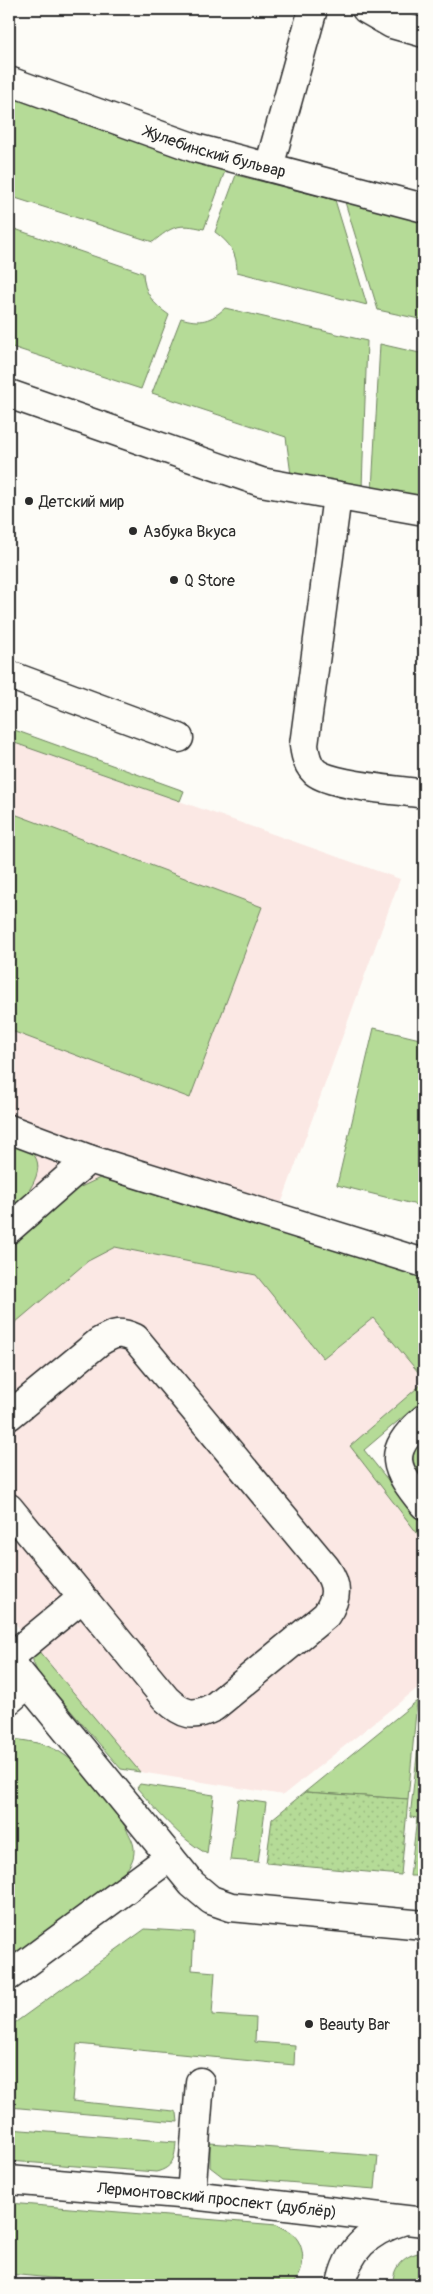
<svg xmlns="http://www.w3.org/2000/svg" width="433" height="2294" font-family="Pangolin,sans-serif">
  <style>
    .built { fill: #fbe8e4 }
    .grass { fill: #b5db97; stroke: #708361 }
    .park { fill: url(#park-dots); stroke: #708361 }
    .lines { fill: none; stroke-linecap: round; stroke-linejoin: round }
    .minor-casing { stroke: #2b2b2b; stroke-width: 31 }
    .minor { stroke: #fdfcf7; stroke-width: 28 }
    .poi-dot { fill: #2b2b2b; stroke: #fdfcf7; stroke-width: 2 }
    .labels { text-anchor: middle; stroke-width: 4.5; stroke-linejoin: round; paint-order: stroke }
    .street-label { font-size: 16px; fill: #2b2b2b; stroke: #fdfcf7 }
    .poi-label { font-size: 16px; fill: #2b2b2b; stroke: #fdfcf7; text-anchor: start }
  </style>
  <defs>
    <pattern id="park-dots" width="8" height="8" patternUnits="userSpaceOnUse" patternTransform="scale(1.25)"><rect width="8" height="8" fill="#b5db97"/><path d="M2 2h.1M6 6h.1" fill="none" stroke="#9cbc82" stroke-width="1.8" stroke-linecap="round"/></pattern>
  </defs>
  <rect width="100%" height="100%" fill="#fdfcf7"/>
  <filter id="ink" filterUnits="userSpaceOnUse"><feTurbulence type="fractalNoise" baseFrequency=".02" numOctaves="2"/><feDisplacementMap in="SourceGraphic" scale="10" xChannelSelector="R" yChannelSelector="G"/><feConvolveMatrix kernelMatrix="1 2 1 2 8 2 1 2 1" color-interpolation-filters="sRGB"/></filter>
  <g filter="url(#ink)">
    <path class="built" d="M9 741 400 879 280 1207 323 1358 373 1318 424 1379V1382L350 1446 424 1542V1683L283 1795 140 1772 9 1616Z"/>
    <g class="grass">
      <path d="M9 95 225 171 204 229C179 223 172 226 153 242L9 196Z"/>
      <path d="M236 175 335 200 367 305 237 272C237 253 230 243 215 232Z"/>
      <path d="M345 202 424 221V320L378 310Z"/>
      <path d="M9 227 143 273C144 293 153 304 169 315L141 389 9 346Z"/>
      <path d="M225 308 367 341 362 488 291 475 286 437 152 393 181 318C200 324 211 321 225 308Z"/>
      <path d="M380 344 424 354V499L372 490Z"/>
      <path d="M9 728 184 791 180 801 9 741Z"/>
      <path d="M9 812 262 907 190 1098 9 1030Z"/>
      <path d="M374 1028 424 1040V1193L421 1206 337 1185Z"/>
      <path d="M9 1142C16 1145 25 1147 31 1152 51 1169 22 1202 9 1213Z"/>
      <path d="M100 1178H116L424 1271V1379L373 1318 323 1358 256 1275 115 1247 88 1261 9 1328V1245L70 1192Z"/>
      <path d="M424 1382V1399L364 1450 424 1525V1542L350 1446Z"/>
      <path d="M424 1439V1484C412 1467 407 1455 424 1439Z"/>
      <path d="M37 1649 140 1772 121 1769 39 1674C34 1665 29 1657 37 1649Z"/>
      <path d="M424 1695V1743L420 1782 424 1783V1876H410L417 1818 410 1817Z"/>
      <path d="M417 1701 408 1799 305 1792Z"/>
      <path d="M12 1739C31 1741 50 1744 66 1756 83 1767 133 1829 134 1848 135 1861 128 1869 119 1877L9 1958V1740Z"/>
      <path d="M140 1784 214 1795 207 1854C178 1837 159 1813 137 1788Z"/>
      <path d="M238 1799 266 1803 258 1862 230 1860Z"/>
      <path d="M145 1929 194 1932 192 1970 215 1972 212 2015 256 2018 255 2042 295 2045 294 2065 77 2044 72 2101 174 2111 177 2113 178 2122 9 2107V2027Z"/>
      <path d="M9 2129 176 2142C175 2158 173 2168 156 2172L9 2161Z"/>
      <path d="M210 2143 378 2156 375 2189 223 2177 210 2167Z"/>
      <path d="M9 2203 277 2225C282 2228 287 2230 291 2233 307 2244 306 2273 292 2285H126L9 2274Z"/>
      <path d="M424 2252V2285H393C392 2266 405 2254 424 2252Z"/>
    </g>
    <path class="park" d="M305 1792 408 1799 401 1875 266 1863 272 1819Z"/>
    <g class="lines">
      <g class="minor-casing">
        <g id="minor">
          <path d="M366 9 392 24 424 33"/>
          <path id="s1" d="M9 81 195 148 424 208"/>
          <path d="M269 167 313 9"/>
          <path d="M9 394 261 482 424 511"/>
          <path d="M337 496 304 745C305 754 307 765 315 772 332 786 400 790 424 794"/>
          <path d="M9 675 179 738"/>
          <path d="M9 1129 89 1159 9 1229"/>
          <path d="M89 1159 424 1263"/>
          <path d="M9 1416 99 1342C114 1333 119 1331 135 1338L326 1568C338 1585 338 1597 326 1615L214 1707C193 1718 183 1715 166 1699L9 1508"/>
          <path d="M424 1419C384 1453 395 1469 424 1505"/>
          <path d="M9 1658 82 1598"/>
          <path d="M9 1660 192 1884 211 1900 231 1907 424 1925"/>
          <path d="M9 1700 28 1684"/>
          <path d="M9 1976 170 1857"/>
          <path id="s2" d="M9 2180 191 2195 424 2222"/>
          <path d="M191 2195 200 2082"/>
          <path d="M341 2285C347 2250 369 2231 402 2221"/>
        </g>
      </g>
      <use href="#minor" class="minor"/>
    </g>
  </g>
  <g class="poi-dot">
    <circle cx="29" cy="501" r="5"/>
    <circle cx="133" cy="531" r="5"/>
    <circle cx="174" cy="580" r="5"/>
    <circle cx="309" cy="2024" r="5"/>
  </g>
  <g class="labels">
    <g class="street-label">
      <text dy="6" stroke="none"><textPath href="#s1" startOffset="218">Жулебинский бульвар</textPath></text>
      <text dy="6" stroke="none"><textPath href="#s2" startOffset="209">Лермонтовский проспект (дублёр)</textPath></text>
    </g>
    <g class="poi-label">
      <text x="39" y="507">Детский мир</text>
      <text x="143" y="537">Азбука Вкуса</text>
      <text x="184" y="586">Q Store</text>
      <text x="319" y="2030">Beauty Bar</text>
    </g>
  </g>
  <rect width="433" height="2294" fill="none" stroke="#fdfcf7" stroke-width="30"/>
  <rect x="15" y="15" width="403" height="2264" fill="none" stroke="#2b2b2b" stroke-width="2" filter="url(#ink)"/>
</svg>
